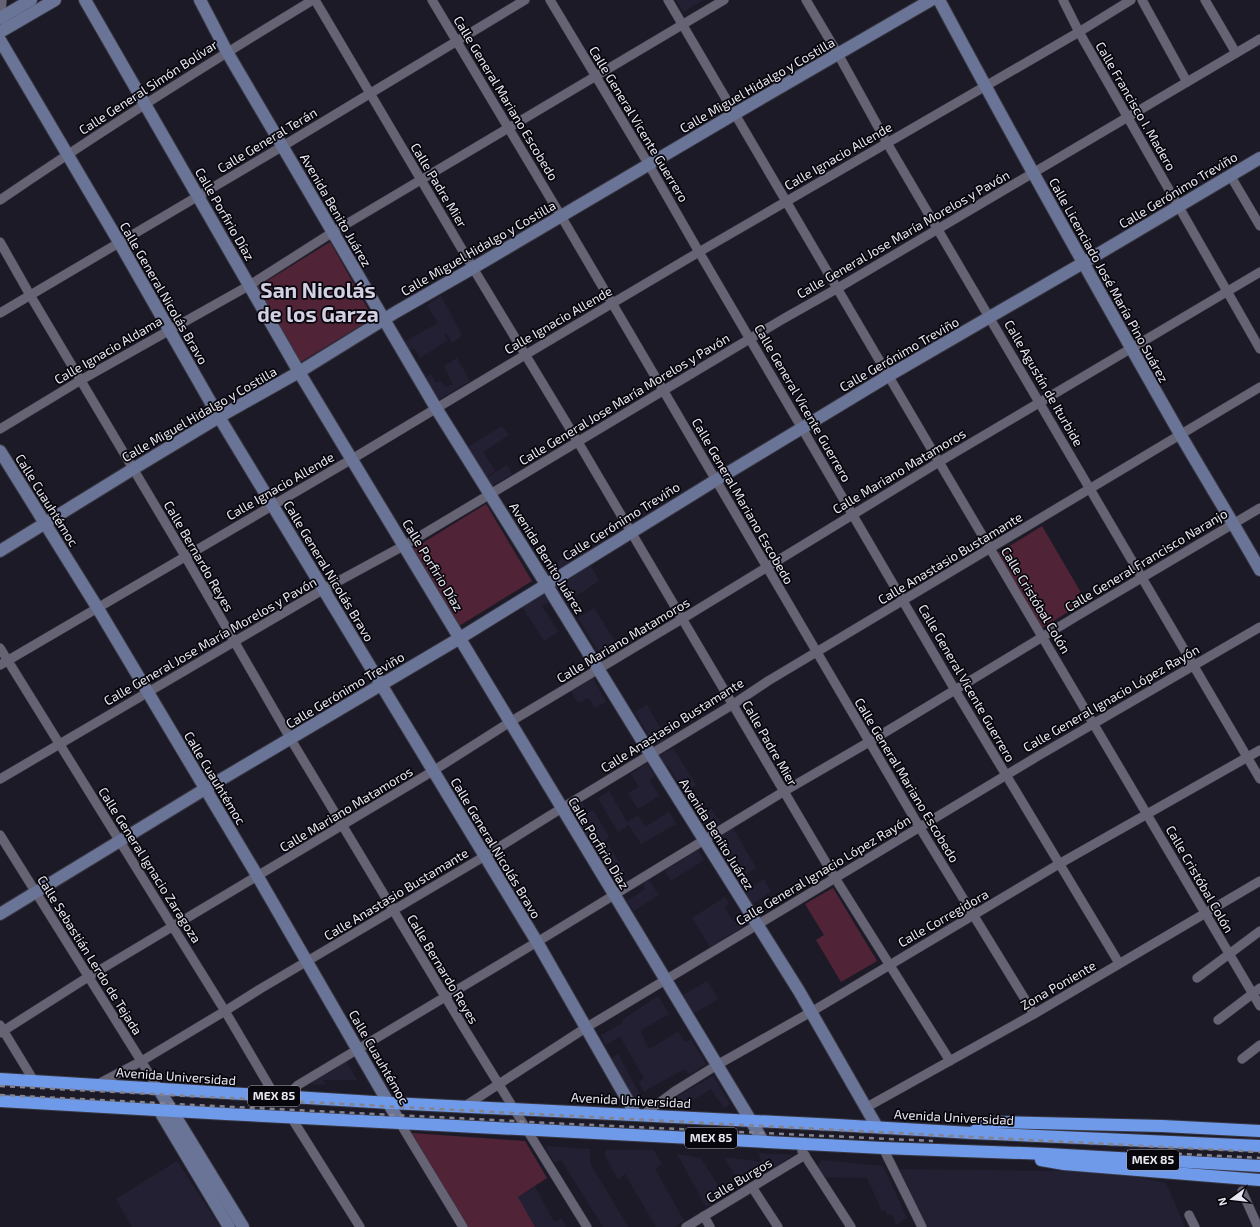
<svg xmlns="http://www.w3.org/2000/svg" width="1260" height="1227" font-family="'Exo 2',sans-serif">
  <style>
    .built { fill: #242034 }
    .green { fill: #502436 }
    .lines { fill: none; stroke-linecap: round; stroke-linejoin: round }
    .street-casing { stroke: #393742; stroke-width: 10 }
    .secondary-casing { stroke: #393742; stroke-width: 14 }
    .highway-casing { stroke: #393742; stroke-width: 14 }
    .street { stroke: #666374; stroke-width: 9 }
    .secondary { stroke: #697497; stroke-width: 12 }
    .highway { stroke: #6f9ae9; stroke-width: 12 }
    .rail { stroke: #84828e; stroke-width: 2.5; stroke-dasharray: 5 5; stroke-linecap: butt }
    .labels { text-anchor: middle; stroke-width: 3.5; stroke-linejoin: round; paint-order: stroke }
    .shield { fill: #07060c; stroke: #a5a4ac; stroke-width: 1 }
    .shield-label { font-size: 12px; font-weight: bold; fill: #e9e7f1 }
    .street-label { font-size: 13px; fill: #e9e7f1; stroke: #07060c }
    .town-label { font-size: 21px; font-weight: bold; fill: #d3d0e4; stroke: #07060c }
  </style>
  <rect width="100%" height="100%" fill="#1d1a28"/>
  <g class="built">
    <path d="M676 0H703L683 12Z"/>
    <path d="M441 296 462 335 452 343 446 332 444 334 448 340 420 358 414 348 407 352 402 343 438 323 427 305Z"/>
    <path d="M457 358 470 381 436 401 423 379 431 374 436 383 441 381 445 387 453 384 444 366Z"/>
    <path d="M502 426 509 435 483 452 495 471 486 477 466 448Z"/>
    <path d="M507 465 512 474 490 487 485 479Z"/>
    <path d="M583 540 589 550 548 576 544 570 578 548 576 544Z"/>
    <path d="M590 564 599 581 563 604 553 587Z"/>
    <path d="M543 592 549 602 542 606 558 632 544 641 521 605Z"/>
    <path d="M594 608 619 648 602 658 578 618Z"/>
    <path d="M593 678 606 702 595 708 589 698 578 703 571 691Z"/>
    <path d="M647 705 667 739 651 748 644 737 648 734 635 712Z"/>
    <path d="M673 748 696 785 684 793 669 766 663 770 656 758Z"/>
    <path d="M647 763 655 776 649 780 659 796 638 809 628 793 639 787 631 774Z"/>
    <path d="M609 791 627 822 638 816 645 827 669 812 676 824 641 844 629 825 618 832 598 798Z"/>
    <path d="M582 803 588 813 593 810 609 837 605 840 626 873 612 881 566 812Z"/>
    <path d="M711 809 721 823 708 831 699 816Z"/>
    <path d="M733 828 756 868 738 879 716 843V838Z"/>
    <path d="M698 850 704 860 671 881 665 871Z"/>
    <path d="M764 879 771 892 752 904 745 891Z"/>
    <path d="M649 880 659 895 634 911 627 901 645 889 643 884Z"/>
    <path d="M725 897 729 904 724 907 734 922 740 919 744 926 710 947 692 918Z"/>
    <path d="M707 981 718 999 693 1014 682 996Z"/>
    <path d="M658 996 669 1014 640 1031 649 1049 678 1032 685 1042 691 1039 706 1064 689 1075 685 1069 657 1084 644 1092 639 1082 644 1078 620 1036 606 1045 601 1035 623 1023 622 1020Z"/>
    <path d="M618 1054 640 1095 633 1100 610 1059Z"/>
    <path d="M346 1061 357 1080H323L326 1085 310 1084Z"/>
    <path d="M713 1076 730 1104 724 1108 711 1089 684 1105 671 1108 667 1102Z"/>
    <path d="M548 1146 590 1149V1163L628 1227H603L561 1160 555 1163 546 1148Z"/>
    <path d="M606 1150H654L662 1164 655 1169 684 1221 674 1227H656L625 1174 618 1179 605 1156Z"/>
    <path d="M758 1153 793 1155 742 1187 724 1157 762 1162Z"/>
    <path d="M677 1154 701 1158 725 1197 706 1207Z"/>
    <path d="M822 1160 883 1166 907 1218 896 1225 892 1214 887 1215 885 1210 882 1211 867 1178 822 1177 816 1167Z"/>
    <path d="M177 1161 220 1227H132L116 1199Z"/>
    <path d="M899 1169 1069 1171 1134 1177 1166 1183 1185 1227H928Z"/>
    <path d="M535 1187 554 1222 562 1218 566 1227H535L518 1197Z"/>
  </g>
  <g class="green">
    <path d="M330 242 373 318 299 363 254 289Z"/>
    <path d="M486 504 532 581 459 626 413 549Z"/>
    <path d="M1042 526 1086 601 1042 628 998 553Z"/>
    <path d="M833 888 877 961 841 982 816 940 824 935 805 904Z"/>
    <path d="M412 1133 525 1141 547 1178 518 1197 535 1227H467Z"/>
  </g>
  <g class="lines">
    <g class="street-casing">
      <g id="street">
        <path d="M2 0 1 14 4 22"/>
        <path d="M315 0 473 268 578 442 835 878 950 1061"/>
        <path d="M432 0 561 216 920 828 1034 1014"/>
        <path d="M550 0 649 165 699 252 955 690 1119 963"/>
        <path d="M668 0 939 462 1260 1006"/>
        <path d="M806 0 838 54 887 143 1260 779"/>
        <path d="M1063 0 1079 32 1260 349"/>
        <path d="M1142 0 1187 82"/>
        <path d="M1205 0 1236 53"/>
        <path d="M1230 175 1260 226"/>
        <path d="M0 200C103 130 207 64 313 0"/>
        <path d="M0 242 30 295 185 556 290 738 464 1028 587 1227"/>
        <path d="M0 313 283 146 525 0"/>
        <path d="M0 429 81 380 250 285 333 232 724 0"/>
        <path d="M0 648 225 1011 275 1096"/>
        <path d="M0 665 352 459 525 355 699 252 1079 32 1131 0"/>
        <path d="M0 779 324 589 405 545 783 319 838 288 1260 39"/>
        <path d="M0 835 158 1088"/>
        <path d="M1197 978 1260 931"/>
        <path d="M1218 1020 1260 988"/>
        <path d="M0 1025 34 1081"/>
        <path d="M0 1033 88 977 433 771 510 722 682 619 939 462 1260 272"/>
        <path d="M1242 1059 1260 1045"/>
        <path d="M98 1084 140 1062 225 1011 260 989 485 856 562 808 732 705 768 681 1260 387"/>
        <path d="M291 1097 292 1091 298 1085 537 942 783 792 869 742 1077 616 1260 508"/>
        <path d="M465 1106 587 1027 757 925 1038 756 1260 627"/>
        <path d="M867 1107 1034 1014 1260 881"/>
        <path d="M643 1115 675 1091 717 1065 811 1012 1059 864 1260 750"/>
        <path d="M291 1117 360 1227"/>
        <path d="M400 1123 463 1227"/>
        <path d="M883 1148 922 1227"/>
        <path d="M802 1151 851 1227"/>
        <path d="M752 1187 778 1227"/>
        <path d="M1242 1191 1258 1227"/>
        <path d="M1189 1215 1195 1227"/>
        <path d="M704 1216 710 1227"/>
        <path d="M686 1227 805 1155"/>
      </g>
    </g>
    <g class="secondary-casing">
      <g id="secondary">
        <path d="M85 0 299 372 763 1141"/>
        <path d="M200 0 227 52 436 408 546 584 651 755 799 991 877 1127"/>
        <path d="M939 0C1017 146 1098 290 1180 434 1206 479 1234 524 1260 570"/>
        <path d="M0 18 31 0"/>
        <path d="M0 32 55 0"/>
        <path d="M0 40 119 242 219 417 537 942 636 1115"/>
        <path d="M0 451 97 607 258 877 400 1123"/>
        <path d="M0 551 133 469 219 417 299 372 396 312 473 268 736 113 931 0"/>
        <path d="M0 914 205 789 460 638 716 480 888 376 1083 263 1260 158"/>
        <path d="M158 1088 243 1227"/>
        <path d="M159 1110 229 1227"/>
      </g>
    </g>
    <g class="highway-casing">
      <g id="highway">
        <path d="M0 1079 390 1103 837 1125 972 1133 1260 1146"/>
        <path d="M0 1101 226 1114 883 1148 1047 1154 1260 1166"/>
        <path d="M972 1133 983 1125 997 1122 1162 1126 1260 1131"/>
        <path d="M1041 1160 1064 1164 1260 1180"/>
      </g>
    </g>
    <use href="#street" class="street"/>
    <use href="#secondary" class="secondary"/>
    <use href="#highway" class="highway"/>
    <g class="rail">
      <path d="M0 1086 1260 1152"/>
      <path d="M0 1095 571 1124 933 1141"/>
      <path d="M1127 1151 1260 1158"/>
    </g>
  </g>
  <g class="labels">
    <g class="shield">
      <rect x="248" y="1086" width="52" height="20" rx="3"/>
      <rect x="685" y="1128" width="52" height="20" rx="3"/>
      <rect x="1127" y="1150" width="52" height="20" rx="3"/>
    </g>
    <g class="shield-label">
      <text x="274" y="1100">MEX 85</text>
      <text x="711" y="1142">MEX 85</text>
      <text x="1153" y="1164">MEX 85</text>
    </g>
    <g class="street-label">
      <text transform="translate(757 85) rotate(-30)" y="5">Calle Miguel Hidalgo y Costilla</text>
      <text transform="translate(148 87) rotate(-33)" y="5">Calle General Simón Bolívar</text>
      <text transform="translate(506 98) rotate(59)" y="5">Calle General Mariano Escobedo</text>
      <text transform="translate(1136 106) rotate(60)" y="5">Calle Francisco I. Madero</text>
      <text transform="translate(639 124) rotate(59)" y="5">Calle General Vicente Guerrero</text>
      <text transform="translate(267 140) rotate(-31)" y="5">Calle General Terán</text>
      <text transform="translate(838 156) rotate(-30)" y="5">Calle Ignacio Allende</text>
      <text transform="translate(439 185) rotate(59)" y="5">Calle Padre Mier</text>
      <text transform="translate(1178 190) rotate(-31)" y="5">Calle Gerónimo Treviño</text>
      <text transform="translate(336 210) rotate(60)" y="5">Avenida Benito Juárez</text>
      <text transform="translate(225 214) rotate(60)" y="5">Calle Porfirio Díaz</text>
      <text transform="translate(903 234) rotate(-30)" y="5">Calle General Jose María Morelos y Pavón</text>
      <text transform="translate(478 248) rotate(-30)" y="5">Calle Miguel Hidalgo y Costilla</text>
      <text transform="translate(1109 280) rotate(61)" y="5">Calle Licenciado José María Pino Suárez</text>
      <text transform="translate(164 293) rotate(60)" y="5">Calle General Nicolás Bravo</text>
      <text transform="translate(558 320) rotate(-30)" y="5">Calle Ignacio Allende</text>
      <text transform="translate(108 350) rotate(-30)" y="5">Calle Ignacio Aldama</text>
      <text transform="translate(899 354) rotate(-30)" y="5">Calle Gerónimo Treviño</text>
      <text transform="translate(1044 383) rotate(60)" y="5">Calle Agustín de Iturbide</text>
      <text transform="translate(624 399) rotate(-31)" y="5">Calle General Jose María Morelos y Pavón</text>
      <text transform="translate(803 403) rotate(60)" y="5">Calle General Vicente Guerrero</text>
      <text transform="translate(199 414) rotate(-30)" y="5">Calle Miguel Hidalgo y Costilla</text>
      <text transform="translate(899 471) rotate(-31)" y="5">Calle Mariano Matamoros</text>
      <text transform="translate(280 486) rotate(-30)" y="5">Calle Ignacio Allende</text>
      <text transform="translate(47 500) rotate(58)" y="5">Calle Cuauhtémoc</text>
      <text transform="translate(743 501) rotate(60)" y="5">Calle General Mariano Escobedo</text>
      <text transform="translate(621 521) rotate(-32)" y="5">Calle Gerónimo Treviño</text>
      <text transform="translate(199 556) rotate(60)" y="5">Calle Bernardo Reyes</text>
      <text transform="translate(547 558) rotate(58)" y="5">Avenida Benito Juárez</text>
      <text transform="translate(950 558) rotate(-31)" y="5">Calle Anastasio Bustamante</text>
      <text transform="translate(1146 560) rotate(-31)" y="5">Calle General Francisco Naranjo</text>
      <text transform="translate(433 565) rotate(59)" y="5">Calle Porfirio Díaz</text>
      <text transform="translate(329 571) rotate(59)" y="5">Calle General Nicolás Bravo</text>
      <text transform="translate(1036 600) rotate(59)" y="5">Calle Cristóbal Colón</text>
      <text transform="translate(623 640) rotate(-31)" y="5">Calle Mariano Matamoros</text>
      <text transform="translate(210 641) rotate(-30)" y="5">Calle General Jose María Morelos y Pavón</text>
      <text transform="translate(967 683) rotate(60)" y="5">Calle General Vicente Guerrero</text>
      <text transform="translate(345 690) rotate(-31)" y="5">Calle Gerónimo Treviño</text>
      <text transform="translate(1111 698) rotate(-30)" y="5">Calle General Ignacio López Rayón</text>
      <text transform="translate(672 725) rotate(-32)" y="5">Calle Anastasio Bustamante</text>
      <text transform="translate(770 743) rotate(60)" y="5">Calle Padre Mier</text>
      <text transform="translate(215 778) rotate(59)" y="5">Calle Cuauhtémoc</text>
      <text transform="translate(907 780) rotate(59)" y="5">Calle General Mariano Escobedo</text>
      <text transform="translate(346 809) rotate(-31)" y="5">Calle Mariano Matamoros</text>
      <text transform="translate(717 834) rotate(58)" y="5">Avenida Benito Juárez</text>
      <text transform="translate(599 843) rotate(59)" y="5">Calle Porfirio Díaz</text>
      <text transform="translate(496 848) rotate(59)" y="5">Calle General Nicolás Bravo</text>
      <text transform="translate(150 865) rotate(58)" y="5">Calle General Ignacio Zaragoza</text>
      <text transform="translate(823 870) rotate(-31)" y="5">Calle General Ignacio López Rayón</text>
      <text transform="translate(1200 879) rotate(60)" y="5">Calle Cristóbal Colón</text>
      <text transform="translate(396 894) rotate(-31)" y="5">Calle Anastasio Bustamante</text>
      <text transform="translate(943 918) rotate(-30)" y="5">Calle Corregidora</text>
      <text transform="translate(90 955) rotate(58)" y="5">Calle Sebastián Lerdo de Tejada</text>
      <text transform="translate(443 969) rotate(59)" y="5">Calle Bernardo Reyes</text>
      <text transform="translate(1058 985) rotate(-30)" y="5">Zona Poniente</text>
      <text transform="translate(379 1057) rotate(60)" y="5">Calle Cuauhtémoc</text>
      <text transform="translate(176 1076) rotate(4)" y="5">Avenida Universidad</text>
      <text transform="translate(631 1100) rotate(3)" y="5">Avenida Universidad</text>
      <text transform="translate(954 1117) rotate(3)" y="5">Avenida Universidad</text>
      <text transform="translate(739 1180) rotate(-31)" y="5">Calle Burgos</text>
    </g>
    <g class="town-label">
      <text x="318" y="298">San Nicolás<tspan x="318" dy="24">de los Garza</tspan></text>
    </g>
  </g>
  <g transform="translate(1232 1199) rotate(255)" stroke="#07060c" stroke-width="3" paint-order="stroke">
  <path d="M0-3L7 15L0 10L-7 15Z" fill="#e9e7f1"/>
  <text y="-6" font-size="11" font-weight="bold" text-anchor="middle" fill="#e9e7f1">N</text>
  </g>
</svg>
